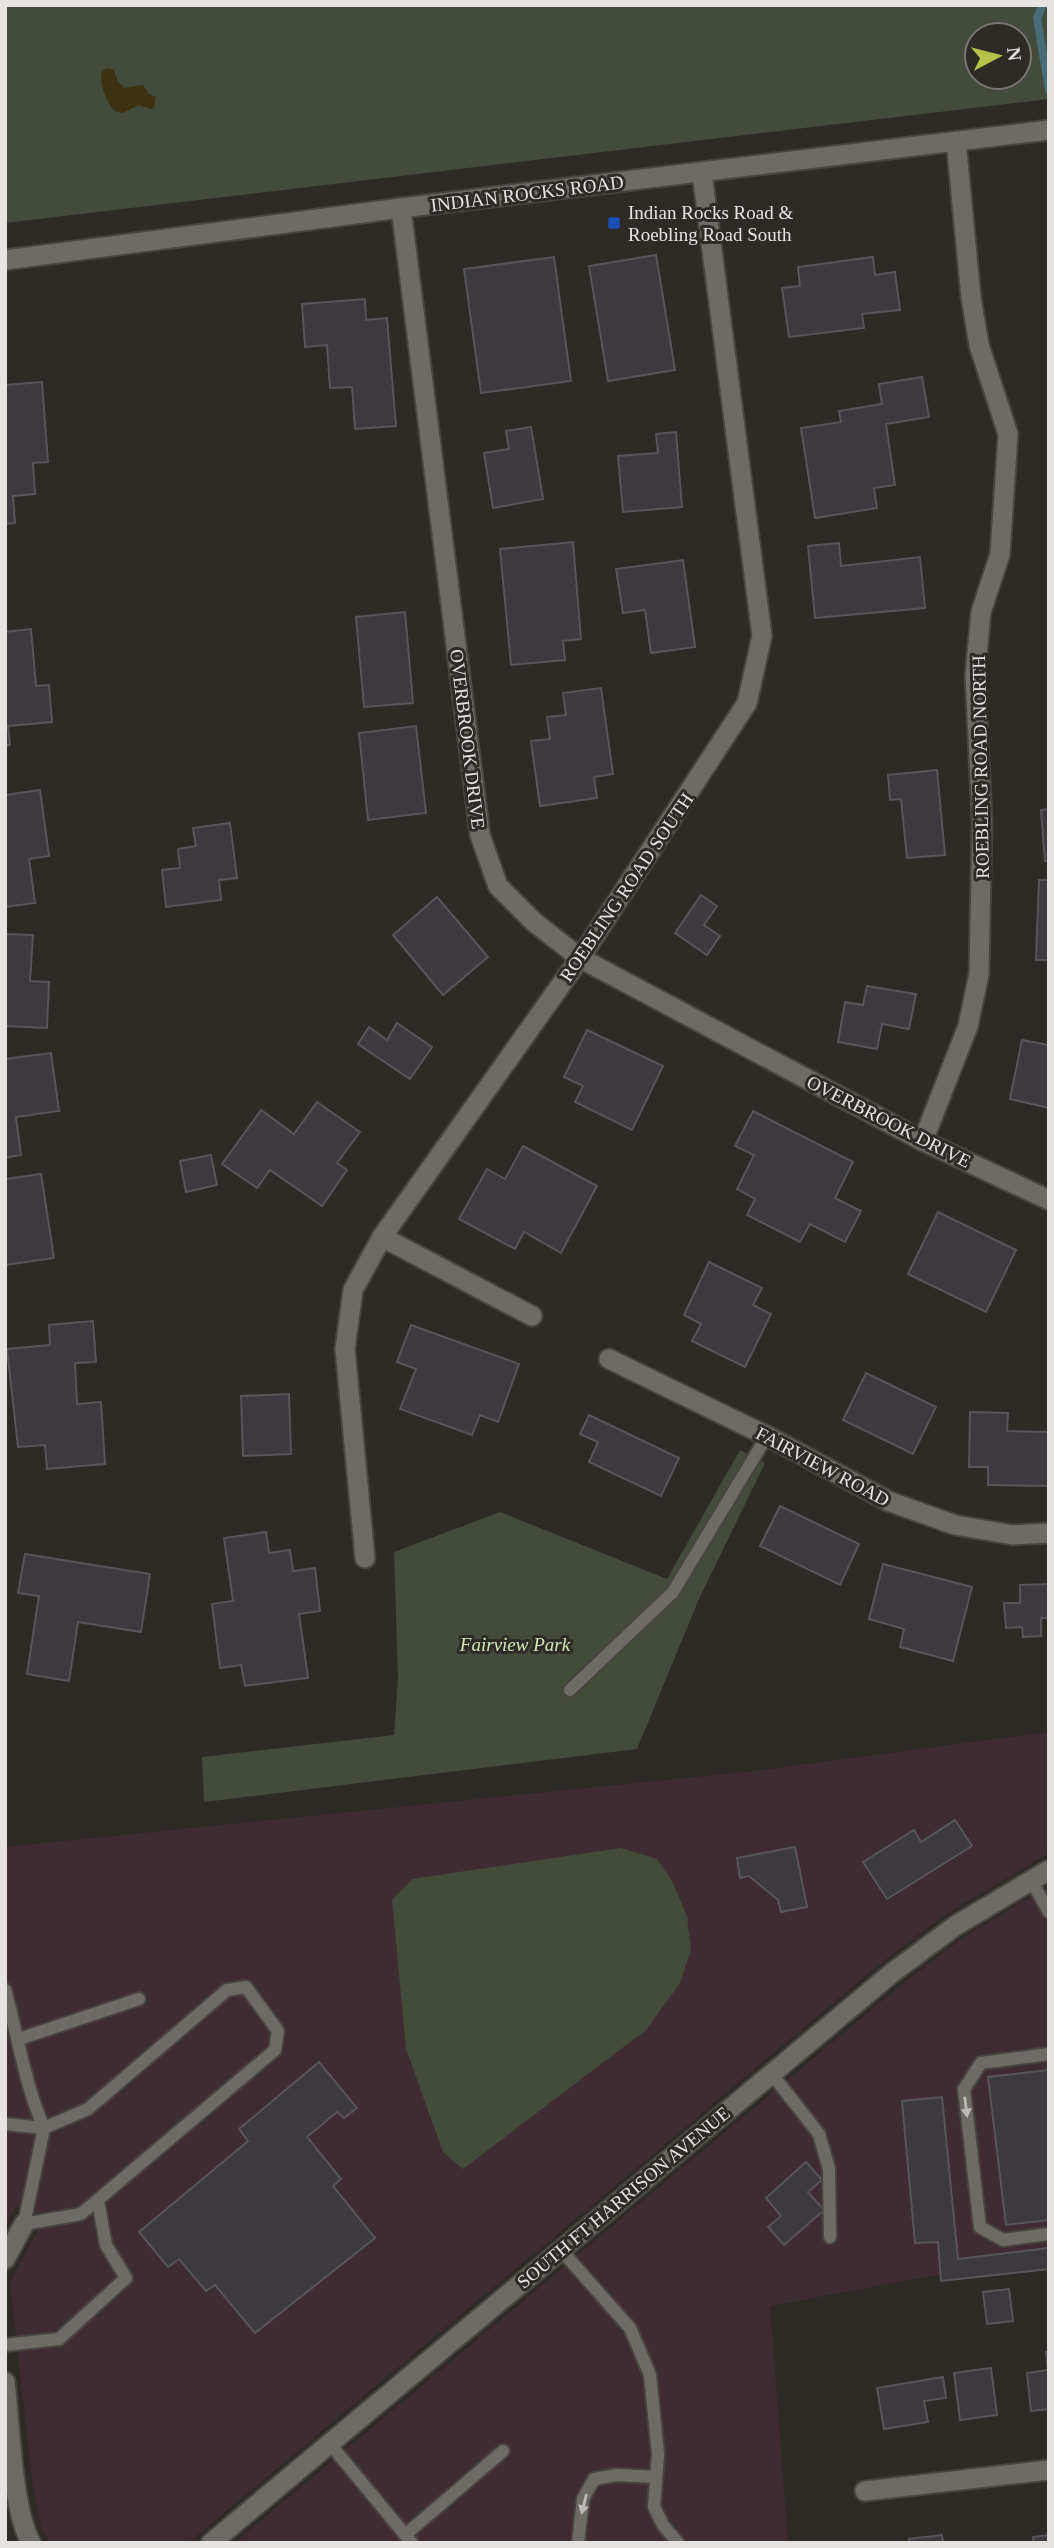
<svg xmlns="http://www.w3.org/2000/svg" width="1054" height="2548" font-family="Georgia,serif">
  <style>
    .commercial { fill: #3f2c33 }
    .green { fill: #434b3b; fill-rule: evenodd }
    .sand { fill: #3a3212 }
    .lines { fill: none; stroke-linecap: round; stroke-linejoin: round }
    .stream { stroke: #486c78; stroke-width: 8 }
    .building { fill: #3c3a3f; stroke: #57555a; stroke-width: 2 }
    .service-casing { stroke: #484541; stroke-width: 16 }
    .minor-casing { stroke: #484541; stroke-width: 23 }
    .tertiary-casing { stroke: #484541; stroke-width: 23 }
    .secondary-casing { stroke: #484541; stroke-width: 23 }
    .service { stroke: #6e6a65; stroke-width: 12 }
    .minor { stroke: #6e6a65; stroke-width: 19 }
    .tertiary { stroke: #6e6a65; stroke-width: 19 }
    .secondary { stroke: #6e6a65; stroke-width: 19 }
    .oneway { fill: #bcb9b6 }
    .transit-dot { fill: #1a4fb4; stroke: #2e2a26; stroke-width: 2.5 }
    .labels { text-anchor: middle; stroke-width: 6; stroke-linejoin: round; paint-order: stroke }
    .street-label { font-size: 19px; fill: #e6e3e1; stroke: #2e2a26 }
    .poi-label { font-size: 19px; fill: #e6e3e1; stroke: #2e2a26; text-anchor: start }
    .park-label { font-size: 19px; font-style: italic; fill: #d0ebb7; stroke: #2e2a26 }
  </style>
  <rect width="100%" height="100%" fill="#2e2a26"/>
  <g class="commercial">
    <path d="M1049 1732V1853L946 1914 881 1963 188 2543H49L42 2530 33 2489 10 2282 45 2217 17 2205 5 2227V1847L755 1771Z"/>
    <path d="M1049 1886V2254L770 2306 788 2543H234L902 1984 964 1937Z"/>
  </g>
  <g class="green">
    <path d="M5 5H1049V99L5 223ZM977 35H1019V77H977Z"/>
    <path d="M740 1450 765 1463 699 1599 637 1749 204 1802 202 1757 394 1735 398 1679 394 1552 500 1512 667 1579Z"/>
    <path d="M621 1848 657 1859 672 1881 687 1916 691 1950 680 1983 646 2030 463 2169 443 2152 406 2049 392 1900 412 1879Z"/>
  </g>
  <path class="sand" d="M106 68 114 70 118 82 125 88 143 85 149 94 156 97 154 108 150 109 139 105 123 113 114 111C106 100 101 87 101 73Z"/>
  <g class="lines">
    <path class="stream" d="M1043 5 1037 18 1049 90"/>
  </g>
  <g class="building">
    <path d="M656 255 675 370 608 381 589 266Z"/>
    <path d="M554 257 571 381 481 393 464 269Z"/>
    <path d="M873 257 875 275 895 272 900 310 862 314 864 328 789 337 782 288 800 286 798 267Z"/>
    <path d="M365 299 366 320 387 318 396 426 355 429 352 387 330 388 327 345 305 347 302 304Z"/>
    <path d="M922 377 929 417 886 424 895 485 874 488 877 508 815 518 801 428 841 422 839 411 882 404 879 384Z"/>
    <path d="M42 382 48 462 33 463 35 494 13 496 15 523 5 524V385Z"/>
    <path d="M531 427 543 499 493 508 484 453 509 449 506 431Z"/>
    <path d="M676 432 682 507 623 512 618 456 658 453 656 434Z"/>
    <path d="M573 542 581 639 563 641 565 660 511 665 500 549Z"/>
    <path d="M839 543 841 566 920 557 925 608 815 618 808 546Z"/>
    <path d="M683 560 695 647 651 653 645 610 623 613 616 569Z"/>
    <path d="M405 612 413 703 364 707 356 617Z"/>
    <path d="M31 629 36 686 49 685 52 722 8 726 10 745H5V632Z"/>
    <path d="M601 688 613 774 594 777 597 798 540 806 531 741 550 739 547 717 566 715 563 693Z"/>
    <path d="M416 726 426 813 368 820 359 733Z"/>
    <path d="M937 770 945 855 907 858 901 799 890 800 888 775Z"/>
    <path d="M40 790 49 856 29 859 35 903 5 907V795Z"/>
    <path d="M1049 809V861H1045L1041 810Z"/>
    <path d="M230 823 237 878 219 880 221 900 166 907 162 870 180 868 178 849 196 846 193 828Z"/>
    <path d="M1039 880H1049V960H1036Z"/>
    <path d="M701 895 717 906 704 925 720 936 707 955 675 933Z"/>
    <path d="M437 897 488 957 443 995 393 935Z"/>
    <path d="M5 934 33 935 30 981 49 982 47 1028 5 1026Z"/>
    <path d="M867 986 916 994 909 1029 882 1024 877 1049 838 1042 845 1002 863 1005Z"/>
    <path d="M397 1023 432 1047 410 1079 358 1044 369 1027 387 1040Z"/>
    <path d="M587 1030 663 1066 632 1130 575 1102 583 1086 564 1077Z"/>
    <path d="M1022 1040 1049 1045V1108L1010 1099Z"/>
    <path d="M51 1053 59 1111 16 1117 21 1155 5 1158V1059Z"/>
    <path d="M317 1102 360 1132 337 1163 347 1170 322 1206 270 1170 257 1188 222 1164 261 1110 294 1134Z"/>
    <path d="M753 1111 853 1162 835 1198 861 1211 845 1242 810 1224 800 1242 747 1215 755 1199 737 1189 754 1155 735 1146Z"/>
    <path d="M523 1146 597 1186 561 1253 524 1232 515 1249 459 1219 487 1169 505 1179Z"/>
    <path d="M211 1155 217 1185 186 1192 180 1161Z"/>
    <path d="M41 1174 54 1258 5 1265V1179Z"/>
    <path d="M938 1212 1016 1250 986 1312 908 1274Z"/>
    <path d="M709 1262 762 1288 753 1305 771 1314 745 1367 692 1341 701 1324 684 1315Z"/>
    <path d="M93 1321 96 1362 75 1363 77 1404 101 1402 105 1464 47 1469 45 1445 18 1447 7 1349 50 1345 49 1325Z"/>
    <path d="M411 1325 519 1364 498 1422 480 1415 472 1435 400 1409 416 1369 397 1362Z"/>
    <path d="M866 1373 936 1407 913 1454 843 1420Z"/>
    <path d="M289 1394 291 1454 243 1456 241 1396Z"/>
    <path d="M970 1412 1008 1413 1007 1431 1049 1432V1486L988 1485V1467H969Z"/>
    <path d="M589 1415 679 1458 661 1496 589 1462 598 1442 580 1434Z"/>
    <path d="M780 1506 859 1544 840 1585 760 1546Z"/>
    <path d="M266 1532 269 1553 290 1550 293 1571 315 1568 320 1611 299 1614 308 1678 245 1686 241 1665 220 1668 212 1604 233 1601 224 1538Z"/>
    <path d="M25 1554 150 1574 141 1632 78 1622 69 1681 27 1674 39 1596 18 1593Z"/>
    <path d="M883 1564 972 1587 953 1661 900 1647 904 1629 869 1619Z"/>
    <path d="M1049 1584V1618H1041V1636L1023 1637 1022 1627 1006 1628 1004 1603H1020V1585Z"/>
    <path d="M955 1820 972 1846 887 1899 863 1862 914 1830 921 1842Z"/>
    <path d="M795 1847 807 1907 781 1912 778 1900 749 1876 740 1878 737 1858Z"/>
    <path d="M319 2062 357 2108 344 2118 337 2112 307 2137 341 2179 333 2186 375 2238 255 2333 215 2285 206 2291 179 2259 168 2267 139 2232 248 2141 239 2129Z"/>
    <path d="M1048 2070 1049 2220 1006 2225 988 2077Z"/>
    <path d="M942 2097 958 2259 1049 2248V2269L941 2281 938 2242 915 2243 902 2101Z"/>
    <path d="M806 2162 822 2180 808 2192 824 2210 784 2245 768 2227 781 2216 766 2198Z"/>
    <path d="M1009 2289 1013 2321 987 2324 983 2292Z"/>
    <path d="M1046 2352H1049V2409L1031 2411 1027 2373 1048 2370Z"/>
    <path d="M991 2368 997 2415 960 2420 954 2373Z"/>
    <path d="M943 2377 946 2398 924 2401 928 2422 884 2429 877 2388Z"/>
    <path d="M942 2535 943 2543H909V2539Z"/>
    <path d="M1049 2535V2543H1034L1033 2537Z"/>
  </g>
  <g class="lines">
    <g class="service-casing">
      <g id="service">
        <path d="M570 1690 673 1592 767 1436"/>
        <path d="M1031 1880 1049 1912"/>
        <path d="M246 1987 278 2031 275 2050 81 2214 24 2224 44 2128 88 2109 227 1990Z"/>
        <path d="M5 1990C18 2036 25 2085 44 2128"/>
        <path d="M19 2039 139 1999"/>
        <path d="M1049 2054 981 2063 964 2089 980 2227 1003 2240 1049 2234"/>
        <path d="M771 2073 819 2134 829 2169 830 2237"/>
        <path d="M5 2124 44 2128"/>
        <path d="M561 2250 630 2328 650 2375 658 2454 654 2507 663 2525 678 2543"/>
        <path d="M5 2345 59 2339 126 2278 106 2245 98 2201"/>
        <path d="M330 2444 412 2543"/>
        <path d="M405 2535 503 2451"/>
        <path d="M578 2543 583 2499 594 2479 617 2475 656 2477"/>
      </g>
    </g>
    <g class="minor-casing">
      <g id="minor">
        <path d="M401 208 480 835 498 886 534 922 580 958 923 1141 1049 1200"/>
        <path d="M923 1141 968 1026 979 974 982 820 975 676 981 612 1000 554 1008 434 979 345 971 297 956 141"/>
        <path d="M382 1237 532 1316"/>
        <path d="M609 1359 767 1436 888 1501 955 1525 1013 1535 1049 1533"/>
        <path d="M365 1558 345 1349 353 1290 382 1237 580 958 747 703 762 636 702 173"/>
        <path d="M5 2259 24 2224"/>
        <path d="M5 2382C10 2423 12 2509 31 2543"/>
        <path d="M865 2491 1049 2470"/>
      </g>
    </g>
    <g class="tertiary-casing">
      <path id="tertiary" d="M5 260 401 208 1049 130"/>
    </g>
    <g class="secondary-casing">
      <path id="secondary" d="M211 2543 892 1973 955 1926 1049 1870"/>
    </g>
    <use href="#service" class="service"/>
    <use href="#minor" class="minor"/>
    <use href="#tertiary" class="tertiary"/>
    <use href="#secondary" class="secondary"/>
  </g>
  <defs><path id="oneway-solid" d="M-6-.8H1V-3.2L6.5 0L1 3.2V.8H-6Z" transform="scale(1.75)"/></defs>
  <g class="oneway">
    <use href="#oneway-solid" transform="translate(966 2107) rotate(83)"/>
    <use href="#oneway-solid" transform="translate(584 2504) rotate(104)"/>
  </g>
  <rect class="transit-dot" x="607" y="216" width="14" height="14" rx="3.5"/>
  <g class="labels">
    <g class="street-label">
      <text transform="translate(527 193) rotate(-7)" y="7">INDIAN ROCKS ROAD</text>
      <text transform="translate(468 739) rotate(83)" y="7">OVERBROOK DRIVE</text>
      <text transform="translate(980 767) rotate(-91)" y="7">ROEBLING ROAD NORTH</text>
      <text transform="translate(626 887) rotate(-56)" y="7">ROEBLING ROAD SOUTH</text>
      <text transform="translate(889 1121) rotate(27)" y="7">OVERBROOK DRIVE</text>
      <text transform="translate(823 1466) rotate(28)" y="7">FAIRVIEW ROAD</text>
      <text transform="translate(623 2197) rotate(-40)" y="7">SOUTH FT HARRISON AVENUE</text>
    </g>
    <g class="poi-label">
      <text x="628" y="219">Indian Rocks Road &amp;<tspan x="628" dy="22">Roebling Road South</tspan></text>
    </g>
    <g class="park-label">
      <text x="515" y="1651">Fairview Park</text>
    </g>
  </g>
  <rect width="1054" height="2548" fill="none" stroke="#e6e3e1" stroke-width="14"/>
  <g transform="translate(998 56) rotate(83)"><circle r="33" fill="#2e2a26" stroke="#787471" stroke-width="2"/>
  <path d="M0-5L12 26L0 18L-12 26Z" fill="#b5c249"/>
  <text y="-10" font-size="19" font-weight="bold" text-anchor="middle" fill="#e6e3e1">N</text>
  </g>
</svg>
